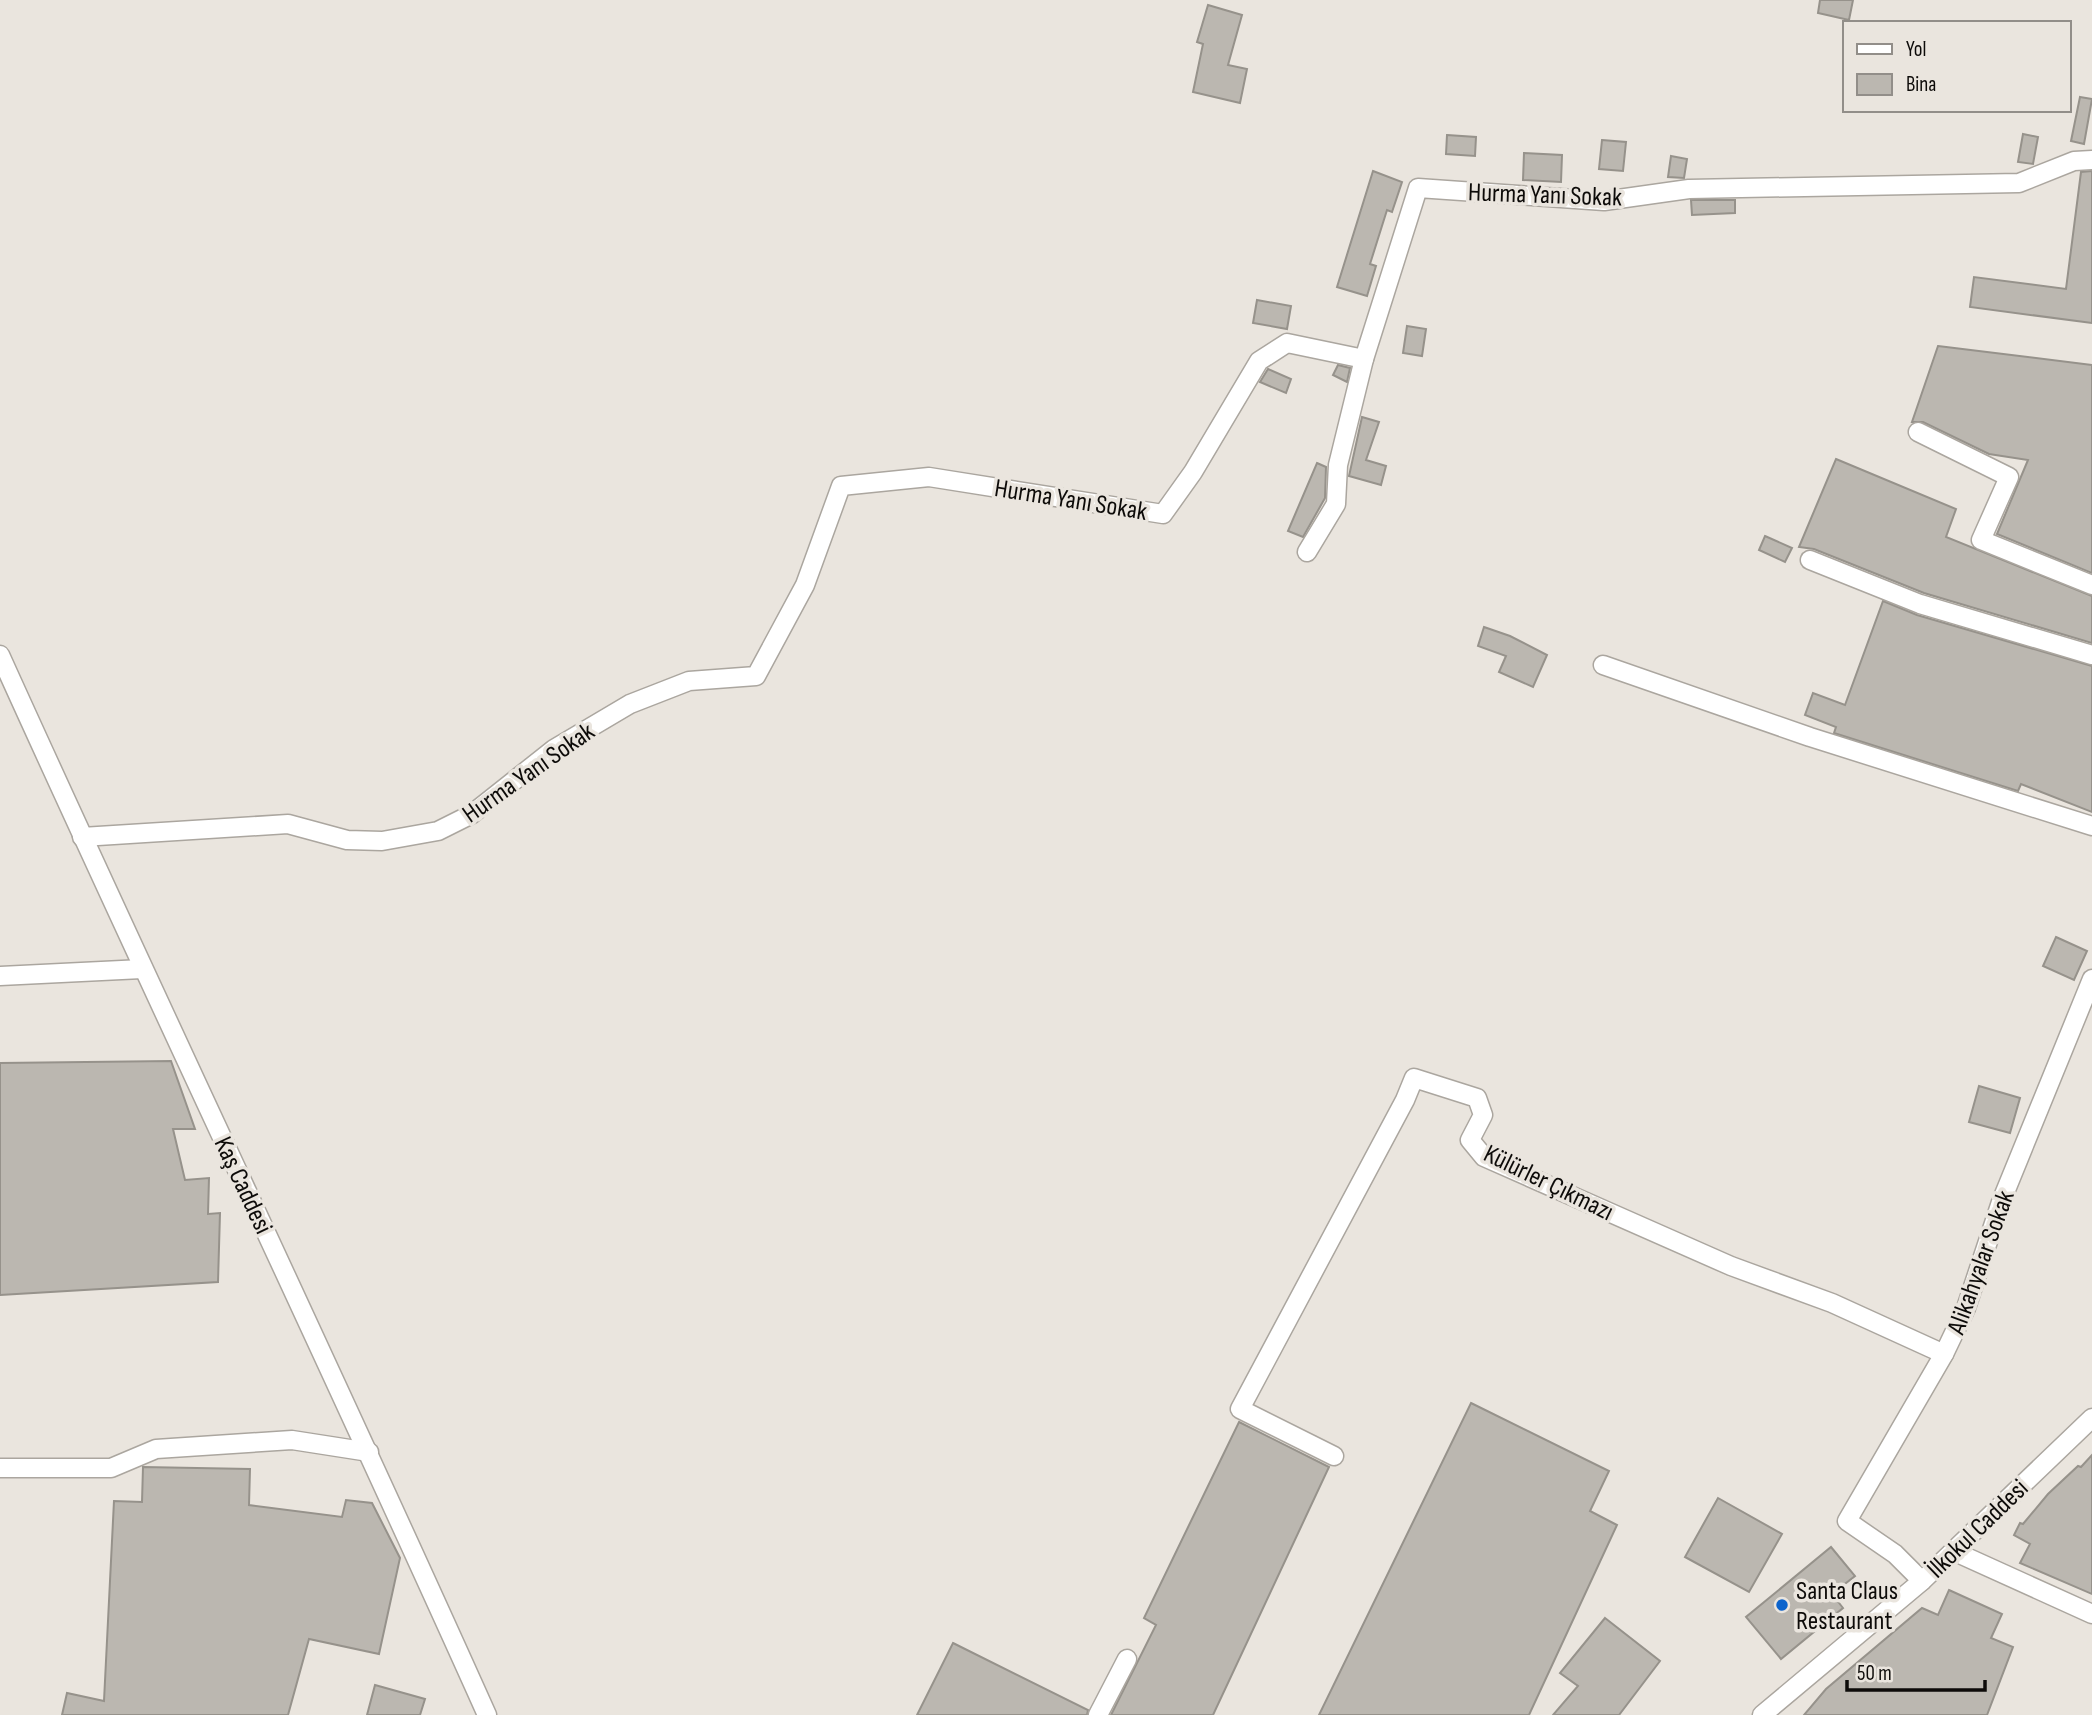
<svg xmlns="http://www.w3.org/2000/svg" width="2092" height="1715" font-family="'Sofia Sans Condensed',sans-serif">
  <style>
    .building { fill: #bbb7b0; stroke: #96928b; stroke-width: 2 }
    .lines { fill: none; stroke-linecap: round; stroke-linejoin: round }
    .minor-casing { stroke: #aba69f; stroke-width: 21 }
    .minor { stroke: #fff; stroke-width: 18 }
    .poi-dot { fill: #0b63cc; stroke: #eae5de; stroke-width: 2.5 }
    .labels { text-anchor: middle; stroke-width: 7; stroke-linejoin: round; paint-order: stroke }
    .street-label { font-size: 26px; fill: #0d0b09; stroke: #eae5de }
    .poi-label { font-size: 26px; fill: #0d0b09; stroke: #eae5de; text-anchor: start }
  </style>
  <rect width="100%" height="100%" fill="#eae5de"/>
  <g class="building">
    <path d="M1820 0H1853L1849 20 1818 13Z"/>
    <path d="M1208 5 1242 15 1228 65 1247 69 1240 103 1193 92 1203 44 1197 42Z"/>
    <path d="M2080 97 2092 99 2084 144 2071 141Z"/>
    <path d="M2023 134 2038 137 2033 164 2018 162Z"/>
    <path d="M1447 135 1476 137 1475 156 1446 154Z"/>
    <path d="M1602 140 1626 142 1623 171 1599 169Z"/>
    <path d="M1524 153 1562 155 1561 182 1523 180Z"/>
    <path d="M1671 156 1687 159 1684 178 1668 177Z"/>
    <path d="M1373 171 1402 182 1392 212 1387 210 1370 264 1376 266 1367 296 1337 287Z"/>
    <path d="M2092 171V323L1970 307 1974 277 2066 289 2081 172Z"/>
    <path d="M1691 200H1735V213L1692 215Z"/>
    <path d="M1257 300 1291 306 1287 329 1253 323Z"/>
    <path d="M1407 326 1426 329 1422 356 1403 353Z"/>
    <path d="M1938 346 2092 365V573L1997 534 2028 460 1989 454 1923 422H1912Z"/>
    <path d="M1338 365 1350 368 1347 382 1333 375Z"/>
    <path d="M1268 369 1291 379 1286 393 1260 382Z"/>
    <path d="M1362 417 1379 422 1366 460 1386 466 1381 485 1349 476Z"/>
    <path d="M1836 459 1956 509 1946 537 2092 596V643L1924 593 1814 549 1799 547Z"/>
    <path d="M1317 463 1326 467 1325 498 1303 537 1288 531Z"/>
    <path d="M1765 536 1792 548 1785 562 1759 550Z"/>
    <path d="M1883 601 1917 615 2092 666V812L2021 784 2018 791 1834 733 1836 727 1805 715 1813 693 1845 705Z"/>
    <path d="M1484 627 1510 636 1547 655 1533 687 1499 672 1506 656 1478 646Z"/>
    <path d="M2056 937 2087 951 2074 980 2043 966Z"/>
    <path d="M171 1061 195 1129H173L185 1180 209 1178 208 1214 220 1213 218 1282 0 1295V1063Z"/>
    <path d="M1979 1086 2020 1098 2010 1133 1969 1122Z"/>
    <path d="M1471 1403 1609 1471 1590 1511 1617 1525 1529 1715H1319Z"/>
    <path d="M1239 1422 1329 1467 1213 1715H1111L1156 1625 1144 1618Z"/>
    <path d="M2092 1455V1594L2020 1563 2030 1544 2014 1535 2020 1523 2023 1524 2048 1494 2078 1466 2081 1467Z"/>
    <path d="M143 1467 250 1469 249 1505 342 1517 346 1500 372 1503 400 1558 379 1654 309 1639 288 1715H62L67 1693 104 1701 114 1501 142 1502Z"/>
    <path d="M1718 1498 1782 1534 1749 1592 1685 1557Z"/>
    <path d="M1831 1547 1855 1576 1832 1594 1843 1608 1781 1659 1746 1617Z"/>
    <path d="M1949 1590 2002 1614 1991 1638 2013 1647 1987 1715H1804L1826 1689 1922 1608 1938 1615Z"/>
    <path d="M1605 1618 1660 1661 1619 1715H1553L1578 1686 1560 1673Z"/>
    <path d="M953 1643 1088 1710 1087 1715H917Z"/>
    <path d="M375 1685 425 1699 420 1715H367Z"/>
  </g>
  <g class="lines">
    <g class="minor-casing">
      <g id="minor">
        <path d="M1918 432 2009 477 1981 540 2092 585"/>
        <path d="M1307 552 1336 504 1338 465 1364 359"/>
        <path d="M1810 560 1920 604 2092 655"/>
        <path d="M0 655C160 1009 328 1360 487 1715"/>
        <path d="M1603 665 1810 737 2092 826"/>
        <path d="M82 837 288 824 347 840 382 841 438 831 472 814 554 749 630 704 689 681 756 676 805 585 841 486 929 477 1163 514 1193 472 1259 361 1287 343 1364 359 1418 188 1604 201 1689 189 2019 183 2074 161 2092 160"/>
        <path d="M0 976 142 969"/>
        <path d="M1334 1456 1240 1409 1405 1100 1414 1078 1477 1098 1483 1115 1470 1140 1484 1157 1731 1266 1832 1303 1944 1354"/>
        <path d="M0 1468H111L156 1449 292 1440 369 1452"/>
        <path d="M1953 1551 2092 1614"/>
        <path d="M1922 1581 1895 1554 1847 1521 1944 1354 1966 1308 2001 1202 2092 979"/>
        <path d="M1098 1715 1127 1659"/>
        <path d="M1762 1715 1922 1581 2092 1418"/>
      </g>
    </g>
    <use href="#minor" class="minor"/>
  </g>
  <circle class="poi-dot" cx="1782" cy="1605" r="7"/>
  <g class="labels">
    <g class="street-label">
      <text transform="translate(1545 194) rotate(2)" y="9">Hurma Yanı Sokak</text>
      <text transform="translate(1071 499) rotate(9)" y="9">Hurma Yanı Sokak</text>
      <text transform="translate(528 772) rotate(-35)" y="9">Hurma Yanı Sokak</text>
      <text transform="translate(1549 1182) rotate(26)" y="9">Külürler Çıkmazı</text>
      <text transform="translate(244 1185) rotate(65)" y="9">Kaş Caddesi</text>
      <text transform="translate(1980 1262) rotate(-70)" y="9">Alikahyalar Sokak</text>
      <text transform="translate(1977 1528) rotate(-44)" y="9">İlkokul Caddesi</text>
    </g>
    <g class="poi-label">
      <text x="1796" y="1599">Santa Claus<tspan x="1796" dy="30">Restaurant</tspan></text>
    </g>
  </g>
  <rect x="1843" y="21" width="228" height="91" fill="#eae5de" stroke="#928e89" stroke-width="2"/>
  <rect x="1857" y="44" width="35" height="10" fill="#ffffff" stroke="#928e89" stroke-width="2"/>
  <text x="1906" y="56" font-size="21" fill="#0d0b09">Yol</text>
  <rect x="1857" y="74" width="35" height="21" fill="#bbb7b0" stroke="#928e89" stroke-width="2"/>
  <text x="1906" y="91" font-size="21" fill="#0d0b09">Bina</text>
  <path d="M1847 1680v10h138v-10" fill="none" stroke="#0d0b09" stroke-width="3.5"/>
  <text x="1857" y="1680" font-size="21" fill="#0d0b09" stroke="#eae5de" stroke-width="5" paint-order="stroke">50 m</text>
</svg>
